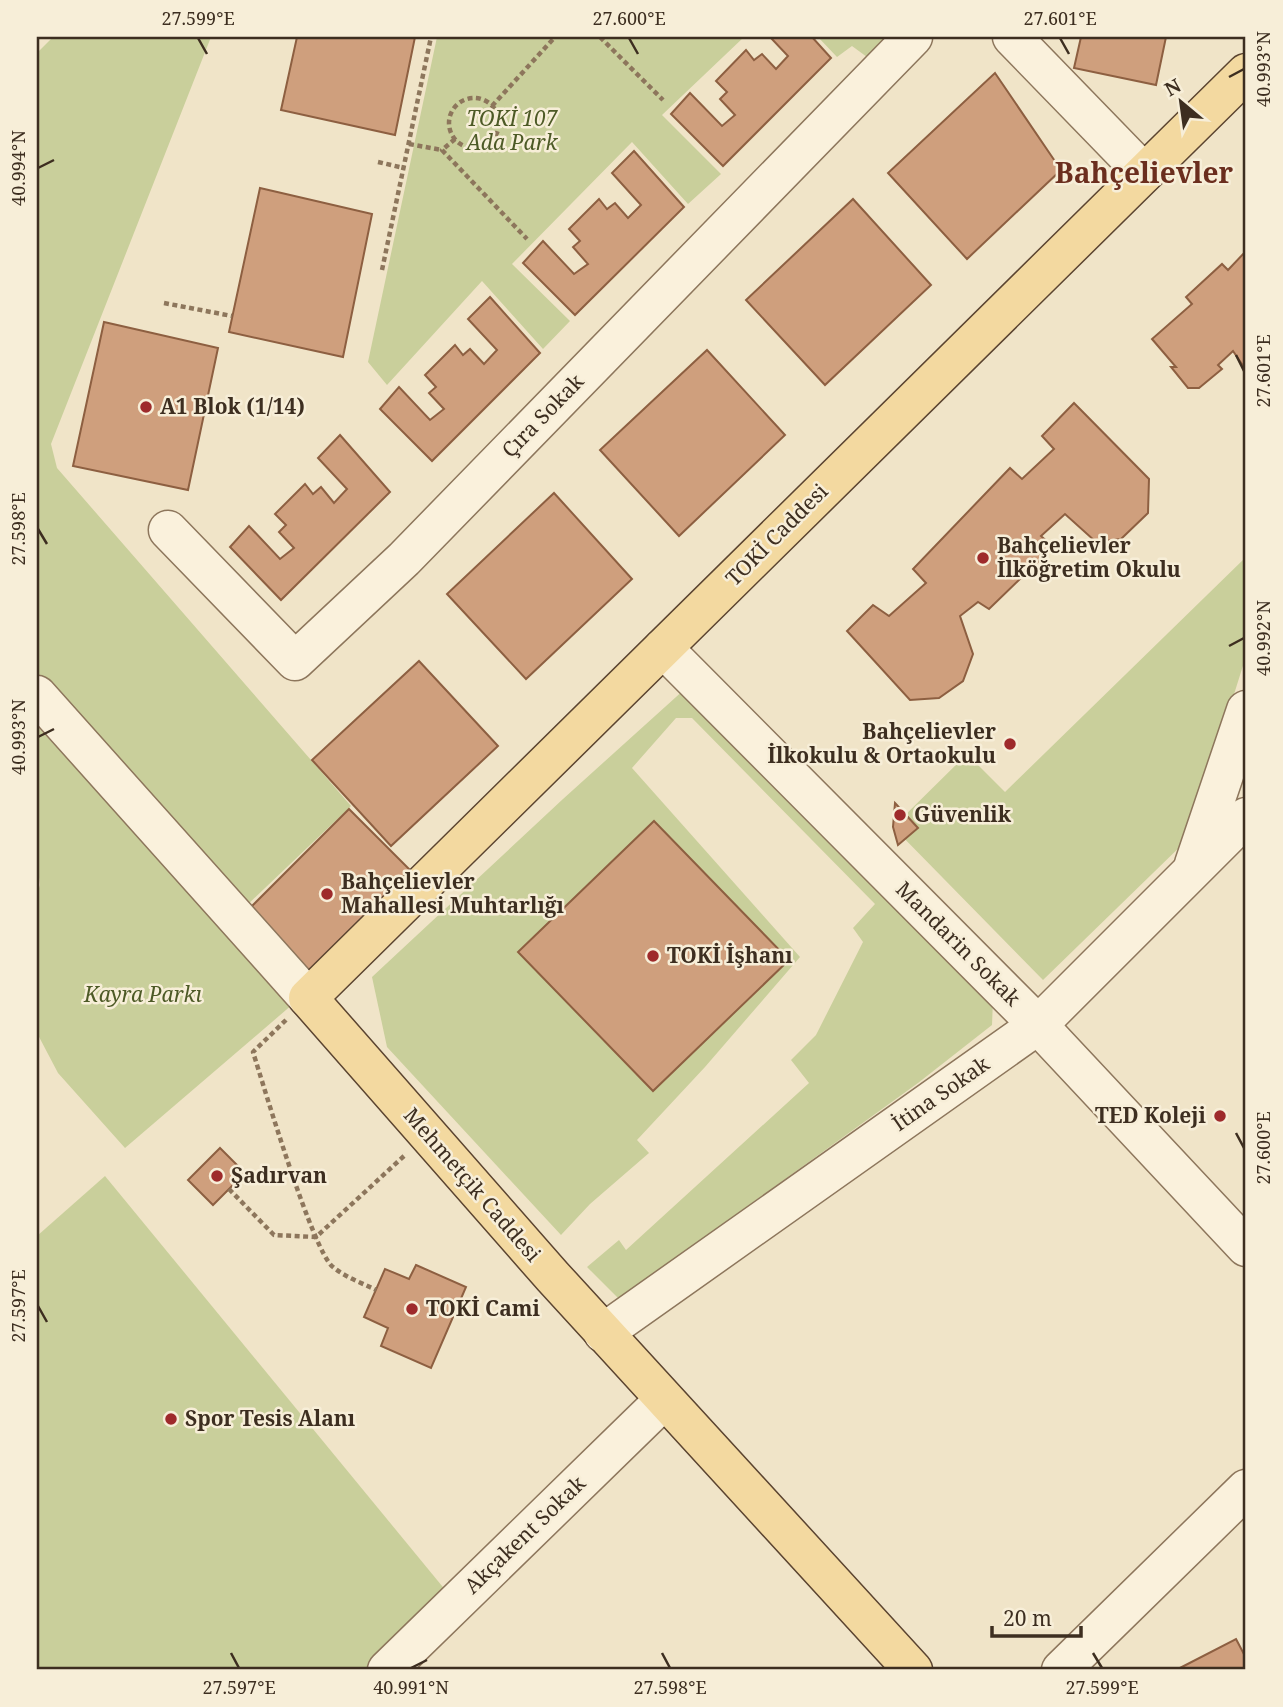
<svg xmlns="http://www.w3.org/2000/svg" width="1283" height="1707" font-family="'Noto Serif',serif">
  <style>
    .green { fill: #c9cf9b }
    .building { fill: #cf9f7d; stroke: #8d5f41; stroke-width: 2 }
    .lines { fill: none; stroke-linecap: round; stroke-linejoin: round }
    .minor-casing { stroke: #8d765c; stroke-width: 41 }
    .major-casing { stroke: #5b4430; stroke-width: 41 }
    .path { stroke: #8d765c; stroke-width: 4.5; stroke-dasharray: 5 3.5; stroke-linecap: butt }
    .minor { stroke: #faf1dc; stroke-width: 38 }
    .major { stroke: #f3d9a0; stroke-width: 38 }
    .ticks { fill: none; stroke: #3d2e20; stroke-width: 2.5 }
    .poi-dot { fill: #9e2a2b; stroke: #f7eed8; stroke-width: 2.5 }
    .labels { text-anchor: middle; stroke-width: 5; stroke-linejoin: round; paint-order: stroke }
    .park-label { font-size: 21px; font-style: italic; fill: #4d5a26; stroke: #f7eed8 }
    .poi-label { font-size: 21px; font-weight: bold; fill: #3d2e20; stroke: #f7eed8; text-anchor: start }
    .street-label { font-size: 21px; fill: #3d2e20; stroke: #f7eed8 }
    .district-label { font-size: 28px; font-weight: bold; fill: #6b2e1e; stroke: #f7eed8 }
    .neatline { fill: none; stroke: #3d2e20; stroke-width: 2.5 }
    .ticks-label { font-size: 18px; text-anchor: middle; fill: #3d2e20 }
  </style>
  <rect width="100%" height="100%" fill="#f0e4c8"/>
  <g class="green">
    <path d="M53 37H211L51 444 57 468 351 806 244 908 37 673V53Z"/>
    <path d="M437 37H744L662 115 721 174 688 204 632 142 512 264 570 321 543 349 482 281 387 385 368 362Z"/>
    <path d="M818 37H891L867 57 852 46 837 57Z"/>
    <path d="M1246 554V656L1189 838 1043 980 893 827 967 754 1005 792 1246 557Z"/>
    <path d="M686 688 993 1000 992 1025 918 1083 619 1299 587 1267 619 1240 626 1250 809 1083 791 1060 816 1035 863 942 853 928 875 904 692 718H676L632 768 800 957 705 1067 637 1140 649 1153 590 1204 561 1235 387 1047 372 977 563 799Z"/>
    <path d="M37 726 293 1004 125 1148 58 1073 37 1033V894L40 885 37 862Z"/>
    <path d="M105 1176 456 1603 387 1670H37V1236Z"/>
  </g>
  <g class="building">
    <path d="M297 37H415L395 135 281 110Z"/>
    <path d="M770 37H812L831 58 723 166 671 114 690 93 722 126 735 115 720 99 727 92 716 81 746 50 754 60 762 54 776 69 788 56Z"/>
    <path d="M1081 37H1166L1156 85 1074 68Z"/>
    <path d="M995 73 1061 170 967 259 888 173Z"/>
    <path d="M634 151 684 207 575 315 523 263 543 241 574 274 588 264 573 247 580 241 569 229 599 199 607 209 615 203 628 218 641 205 612 173Z"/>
    <path d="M260 188 372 214 343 357 229 332Z"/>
    <path d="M853 199 931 285 825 385 746 300Z"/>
    <path d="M1246 251V370L1233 351 1218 365 1222 369 1199 388H1188L1171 367H1176L1152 339 1192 304 1186 297 1222 264 1228 270Z"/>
    <path d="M490 297 540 353 432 461 380 409 399 387 430 420 444 409 429 393 436 387 425 375 455 345 463 355 470 349 484 364 497 350 468 319Z"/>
    <path d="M104 322 218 348 188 490 73 466Z"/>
    <path d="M707 350 785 435 679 536 600 450Z"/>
    <path d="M1074 403 1149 479 1148 513 1121 539 1096 542 1065 514 1041 536 1053 547 989 609 978 602 960 616 973 654 963 681 939 698 910 700 847 631 873 605 889 616 926 583 913 569 1010 468 1022 479 1054 449 1042 436Z"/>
    <path d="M340 435 390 492 281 600 230 547 249 526 280 559 294 548 279 532 286 525 275 514 305 484 313 494 321 487 334 503 347 489 318 458Z"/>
    <path d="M554 493 632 579 526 679 447 594Z"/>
    <path d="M419 661 498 746 391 846 312 760Z"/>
    <path d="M895 803 918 828 898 845 893 827Z"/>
    <path d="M349 809 412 872 305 979 242 916Z"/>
    <path d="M654 821 789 960 653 1091 518 952Z"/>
    <path d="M220 1148 245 1173 213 1205 188 1180Z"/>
    <path d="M416 1265 466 1287 431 1368 381 1346 388 1328 364 1317 385 1269 409 1279Z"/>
    <path d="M1236 1639 1246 1658V1670H1176Z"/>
  </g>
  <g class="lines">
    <g class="minor-casing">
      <g id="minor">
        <path d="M1012 37 1144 173"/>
        <path d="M168 530 295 661 404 559 913 37"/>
        <path d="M663 648 1038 1025 1246 1247"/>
        <path d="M37 695 308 998"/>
        <path d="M1194 864 1246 710"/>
        <path d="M603 1333 1038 1025 1246 817"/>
        <path d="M387 1670 664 1400"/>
        <path d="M1061 1670 1246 1489"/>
      </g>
    </g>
    <g class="major-casing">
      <path id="major" d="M913 1670 553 1277 308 998 1246 73"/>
    </g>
    <g class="path">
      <path d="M600 37 663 100"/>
      <circle cx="474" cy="123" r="25"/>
      <path d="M492 106 555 37"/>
      <path d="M455 139 442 150 527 239"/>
      <path d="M409 144 442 150"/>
      <path d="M378 162 404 168"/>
      <path d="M382 270 431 37"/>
      <path d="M164 303 232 316"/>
      <path d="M286 1020 253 1052C264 1087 313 1252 333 1267 345 1277 362 1283 376 1290"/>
      <path d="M229 1189 274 1235 316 1237 404 1156"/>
    </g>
    <use href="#minor" class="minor"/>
    <use href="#major" class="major"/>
  </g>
  <path class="ticks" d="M198 38 207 54M629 38 638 54M1060 38 1069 54M1229 77 1244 69M38 168 54 160M1236 355 1244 371M38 529 47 544M1229 646 1244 638M38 737 54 729M1236 1133 1244 1148M38 1306 47 1322M231 1653 239 1668M662 1653 670 1668M1093 1653 1102 1668M411 1668 427 1660"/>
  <g class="poi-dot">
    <circle cx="146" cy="407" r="7"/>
    <circle cx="983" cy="558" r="7"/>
    <circle cx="1010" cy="744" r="7"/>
    <circle cx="900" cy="815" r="7"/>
    <circle cx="327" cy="894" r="7"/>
    <circle cx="653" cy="956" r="7"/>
    <circle cx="1220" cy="1116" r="7"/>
    <circle cx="217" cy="1176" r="7"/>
    <circle cx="412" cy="1309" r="7"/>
    <circle cx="171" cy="1419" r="7"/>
  </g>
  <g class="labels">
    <g class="park-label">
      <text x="512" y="126">TOKİ 107<tspan x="512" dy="24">Ada Park</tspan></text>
      <text x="143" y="1002">Kayra Parkı</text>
    </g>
    <g class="poi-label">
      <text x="160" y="414">A1 Blok (1/14)</text>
      <text x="997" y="553">Bahçelievler<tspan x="997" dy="24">İlköğretim Okulu</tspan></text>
      <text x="996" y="739" text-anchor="end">Bahçelievler<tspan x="996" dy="24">İlkokulu &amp; Ortaokulu</tspan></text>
      <text x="914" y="822">Güvenlik</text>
      <text x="341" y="889">Bahçelievler<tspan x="341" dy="24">Mahallesi Muhtarlığı</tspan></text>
      <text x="667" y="963">TOKİ İşhanı</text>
      <text x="1206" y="1123" text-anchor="end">TED Koleji</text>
      <text x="231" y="1183">Şadırvan</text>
      <text x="426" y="1316">TOKİ Cami</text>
      <text x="185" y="1426">Spor Tesis Alanı</text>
    </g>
    <g class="street-label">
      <text transform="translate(543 416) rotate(-46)" y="7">Çıra Sokak</text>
      <text transform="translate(777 535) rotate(-45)" y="7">TOKİ Caddesi</text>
      <text transform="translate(958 944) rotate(45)" y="7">Mandarin Sokak</text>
      <text transform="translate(941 1094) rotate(-35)" y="7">İtina Sokak</text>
      <text transform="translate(472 1185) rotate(49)" y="7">Mehmetçik Caddesi</text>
      <text transform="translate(525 1535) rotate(-44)" y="7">Akçakent Sokak</text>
    </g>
    <g class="district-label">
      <text x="1144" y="183">Bahçelievler</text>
    </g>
  </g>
  <rect width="1283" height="1707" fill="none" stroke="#f7eed8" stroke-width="77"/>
  <g transform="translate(1181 102) rotate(331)" stroke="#f7eed8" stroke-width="5" paint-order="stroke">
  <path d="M0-5L12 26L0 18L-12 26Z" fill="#3d2e20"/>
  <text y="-10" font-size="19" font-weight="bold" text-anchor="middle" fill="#3d2e20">N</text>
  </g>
  <path d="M992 1626v10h89v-10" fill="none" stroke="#3d2e20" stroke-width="3.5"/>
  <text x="1003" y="1626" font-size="21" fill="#3d2e20" stroke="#f7eed8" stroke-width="5" paint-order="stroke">20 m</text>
  <rect x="38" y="38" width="1206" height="1630" class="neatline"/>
  <g class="ticks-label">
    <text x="198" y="25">27.599°E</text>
    <text x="629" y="25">27.600°E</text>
    <text x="1060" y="25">27.601°E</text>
    <text transform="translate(1264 69) rotate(-90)" y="6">40.993°N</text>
    <text transform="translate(19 168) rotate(-90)" y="6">40.994°N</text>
    <text transform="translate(1264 371) rotate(-90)" y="6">27.601°E</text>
    <text transform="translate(19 529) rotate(-90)" y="6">27.598°E</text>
    <text transform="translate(1264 638) rotate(-90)" y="6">40.992°N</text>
    <text transform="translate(19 737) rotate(-90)" y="6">40.993°N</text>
    <text transform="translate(1264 1148) rotate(-90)" y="6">27.600°E</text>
    <text transform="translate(19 1306) rotate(-90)" y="6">27.597°E</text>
    <text x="239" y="1694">27.597°E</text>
    <text x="411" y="1694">40.991°N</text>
    <text x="670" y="1694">27.598°E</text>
    <text x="1102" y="1694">27.599°E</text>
  </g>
</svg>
